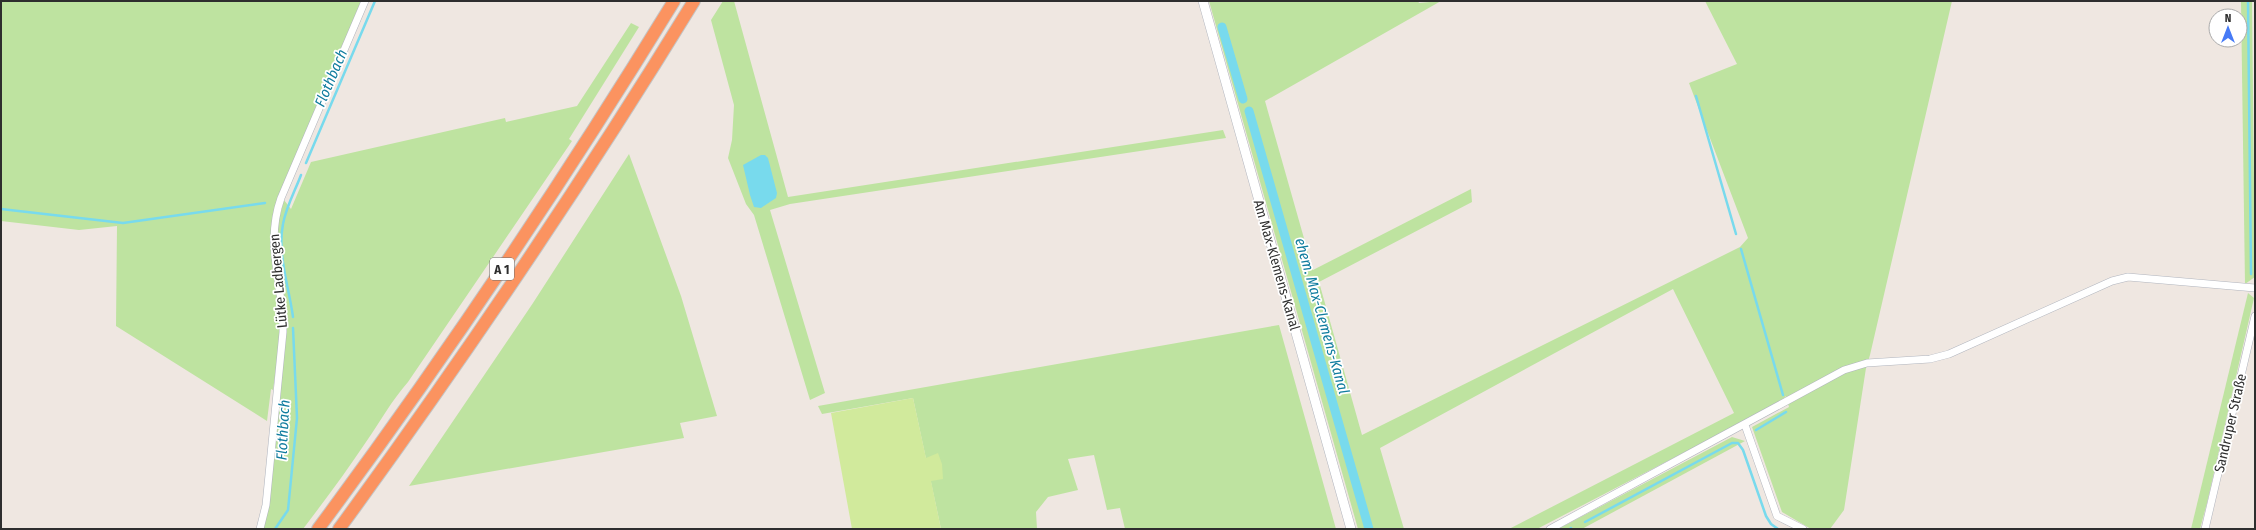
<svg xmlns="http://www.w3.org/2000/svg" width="2256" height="530" font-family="'Fira Sans Condensed',sans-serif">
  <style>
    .green { fill: #bee3a0 }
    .pitch { fill: #d1ea9c }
    .water { fill: #78daed }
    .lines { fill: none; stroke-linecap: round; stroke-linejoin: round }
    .stream { stroke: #78daed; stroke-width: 2.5 }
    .canal { stroke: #78daed; stroke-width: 9 }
    .minor-casing { stroke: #b1b5be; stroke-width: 8 }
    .secondary-casing { stroke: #b1b5be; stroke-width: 10 }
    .motorway-casing { stroke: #c4c4c4; stroke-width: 14 }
    .minor { stroke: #fff; stroke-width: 7 }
    .secondary { stroke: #fff; stroke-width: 9 }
    .motorway { stroke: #fb9360; stroke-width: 12 }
    .labels { text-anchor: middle; stroke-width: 3.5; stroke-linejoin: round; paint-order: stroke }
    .shield { fill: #fff; stroke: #6d6d6d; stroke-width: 1 }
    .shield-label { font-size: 13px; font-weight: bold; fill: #2e2e2e }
    .street-label { font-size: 14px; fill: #2e2e2e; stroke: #fff }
    .water-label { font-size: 15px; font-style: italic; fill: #117d9f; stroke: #fff }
  </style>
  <rect width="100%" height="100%" fill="#efe7e1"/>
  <g class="green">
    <path d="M1 1H361L273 214C267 247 277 276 279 308 281 336 277 363 273 390L271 389 267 421 116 326 117 226 79 230 1 221Z"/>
    <path d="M723 1H734L788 197 1223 130 1226 138 790 204 770 210 825 393 810 400 754 215 746 204 728 158 732 140 734 105 711 20Z"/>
    <path d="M1209 1H1418L1419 3 1441 1 1265 101 1313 270 1471 189 1472 202 1319 282 1362 435 1740 247 1748 238 1689 83 1737 64 1705 1H1952L1870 355 1866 368 1844 510 1830 529H1811L1782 512 1752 427 1789 407 1786 396 1781 402 1537 529H1509L1734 413 1673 289 1380 448 1404 529H1358Z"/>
    <path d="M2241 1H2252L2255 277 2245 284Z"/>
    <path d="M631 23 639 27 569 139 572 141 408 382C392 400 380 422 366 442 346 472 325 500 303 529H263L286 330 277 259 276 231 284 200 291 209 311 162 505 118 506 122 577 106Z"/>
    <path d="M629 154 681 296 717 416 680 423 684 438 409 486 533 303Z"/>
    <path d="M2248 293 2254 298 2207 503 2200 529H2191Z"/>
    <path d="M1279 325 1336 529H1125L1120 508 1107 510 1094 455 1068 459 1078 490 1048 497 1036 512 1037 529H941L913 398 822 414 818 406Z"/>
    <path d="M1732 437 1745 441 1582 529H1558Z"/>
  </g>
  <path class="pitch" d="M913 398 926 458 938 453 942 464 943 479 931 481 941 529H852L831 413Z"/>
  <path class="water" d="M761 155H765L768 158 777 193 776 198 761 208 754 207 750 195 743 165Z"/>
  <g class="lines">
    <g class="stream">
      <path d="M2248 1 2251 274"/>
      <path d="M1696 96 1736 234"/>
      <path d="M306 163 375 1"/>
      <path d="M1 209 123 223 265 203"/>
      <path d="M1741 249 1783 395"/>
      <path d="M293 317C289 287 277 254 283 224 286 207 295 191 301 175"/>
      <path d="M1756 430 1786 412"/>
      <path d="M1585 522 1732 443H1738L1743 450 1766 516 1771 524 1778 529"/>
      <path d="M275 529 288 510 297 418 293 328"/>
      <path d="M1570 529 1571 528"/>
    </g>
    <g class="canal">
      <path d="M1222 27 1243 99"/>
      <path d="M1249 111 1369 529"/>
    </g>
    <g class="minor-casing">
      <g id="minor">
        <path d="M1745 425 1777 516 1803 529"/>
        <path d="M260 529 266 505 283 332C284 285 264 246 281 198L365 1"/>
        <path d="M1550 529 1844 370 1867 363 1930 359 1949 354 2112 281 2128 277 2255 288"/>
        <path d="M2205 529 2255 316"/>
      </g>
    </g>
    <g class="secondary-casing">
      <path id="secondary" d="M1203 1 1351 529"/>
    </g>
    <g class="motorway-casing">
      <g id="motorway">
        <path d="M318 529C445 358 563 182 674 1"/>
        <path d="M339 529C464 358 583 182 694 1"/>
      </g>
    </g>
    <use href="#minor" class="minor"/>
    <use href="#secondary" class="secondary"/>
    <use href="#motorway" class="motorway"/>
  </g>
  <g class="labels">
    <rect class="shield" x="490" y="258" width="24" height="22" rx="3"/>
    <g class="shield-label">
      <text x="502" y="274">A 1</text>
    </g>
    <g class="street-label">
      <text transform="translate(1277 265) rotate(74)" y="5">Am Max-Klemens-Kanal</text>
      <text transform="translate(278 281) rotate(-95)" y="5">Lütke Ladbergen</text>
      <text transform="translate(2230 423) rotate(-77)" y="5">Sandruper Straße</text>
    </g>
    <g class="water-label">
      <text transform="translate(331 78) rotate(-67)" y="5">Flothbach</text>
      <text transform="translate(1322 316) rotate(74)" y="5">ehem. Max-Clemens-Kanal</text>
      <text transform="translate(283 430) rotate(-87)" y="5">Flothbach</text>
    </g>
  </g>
  <rect width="2256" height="530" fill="none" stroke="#2e2e2e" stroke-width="4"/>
  <g transform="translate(2228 28)"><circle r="19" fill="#ffffff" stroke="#ababab"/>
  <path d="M0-3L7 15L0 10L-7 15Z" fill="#467af6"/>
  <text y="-6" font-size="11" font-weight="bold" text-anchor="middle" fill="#2e2e2e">N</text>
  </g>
</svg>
